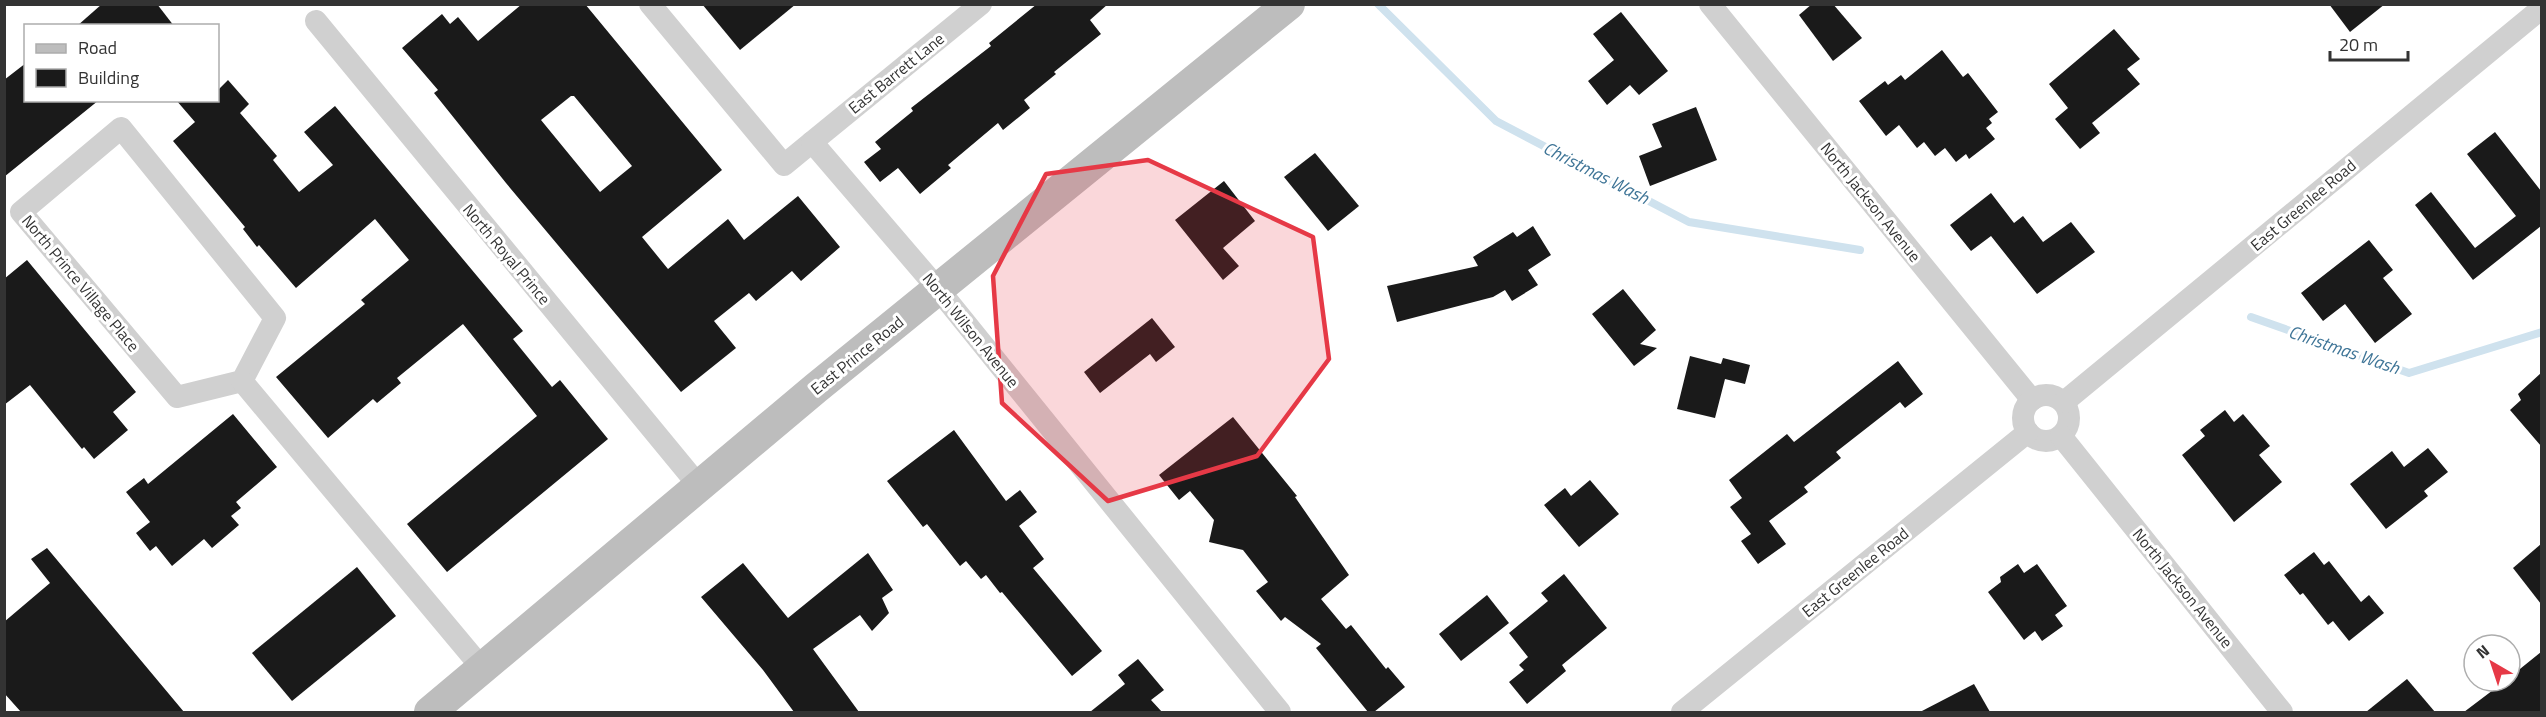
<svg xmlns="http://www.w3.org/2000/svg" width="2546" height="717" font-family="'Titillium Web',sans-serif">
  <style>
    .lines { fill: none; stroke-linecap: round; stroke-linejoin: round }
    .stream { stroke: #cfe2ee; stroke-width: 8 }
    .building { fill: #1a1a1a; fill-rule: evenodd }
    .minor { stroke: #d0d0d0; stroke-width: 22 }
    .secondary { stroke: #bdbdbd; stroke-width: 32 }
    .marked { fill: #e63946; fill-opacity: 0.2; stroke: #e63946; stroke-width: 4.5; stroke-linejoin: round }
    .labels { text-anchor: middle; stroke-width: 6; stroke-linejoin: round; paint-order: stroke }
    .street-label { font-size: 16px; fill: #333; stroke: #fff }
    .water-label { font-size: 18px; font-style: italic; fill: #3f7597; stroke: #fff }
  </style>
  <rect width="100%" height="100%" fill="#fff"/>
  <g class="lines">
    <g class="stream">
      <path d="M1378 4 1496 121 1689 222 1860 250"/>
      <path d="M2251 317 2409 373 2542 332"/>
    </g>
  </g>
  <g class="building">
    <path d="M102 4H157L174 26H77Z"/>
    <path d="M522 4H585L722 170 642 237 668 269 728 219 744 240 798 196 840 247 801 281 792 271 756 301 749 293 714 321 736 348 681 392 506 183 434 93 438 90 402 48 442 14 450 24 458 17 478 41ZM571 96H574L632 166 600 192 541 120Z"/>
    <path d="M702 4H796L740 50Z"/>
    <path d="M1037 4H1108L1090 20 1101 34 1054 72 1056 74 1024 100 1030 108 1003 130 998 123 948 165 951 168 920 194 898 168 880 182 864 162 881 149 875 142 913 111 911 108 991 46 989 43Z"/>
    <path d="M1812 4H1833L1862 38 1833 61 1799 15Z"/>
    <path d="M2329 4H2385L2350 32Z"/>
    <path d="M1621 12 1668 71 1639 95 1630 85 1607 105 1588 81 1614 60 1593 34Z"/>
    <path d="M2114 29 2140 59 2127 69 2140 84 2092 123 2100 133 2080 149 2055 119 2068 108 2049 84Z"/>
    <path d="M1942 50 1963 77 1968 73 1998 112 1989 119 1992 123 1986 128 1995 139 1969 159 1966 154 1956 162 1945 148 1935 156 1924 142 1917 148 1899 125 1886 136 1859 101 1885 81 1888 85 1901 75 1905 80Z"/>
    <path d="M26 63V100H99L4 177V80Z"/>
    <path d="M228 80 249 104 240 113 277 156 273 160 299 192 333 165 304 132 335 106 523 331 513 339 552 387 560 380 608 439 447 572 407 524 537 416 463 324 397 378 401 383 377 403 373 399 328 438 276 377 365 304 361 300 409 260 375 219 296 288 259 245 257 247 243 229 245 227 173 141 195 122 176 100H218V90Z"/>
    <path d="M1696 107 1717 160 1650 186 1639 156 1662 147 1652 124Z"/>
    <path d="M2495 132 2541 191V226L2473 280 2415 205 2431 192 2475 248 2516 216 2467 154Z"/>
    <path d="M1315 153 1359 206 1328 231 1284 177Z"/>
    <path d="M1224 181 1255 221 1223 248 1239 266 1223 280 1175 220Z"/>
    <path d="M1991 193 2014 223 2023 216 2043 242 2071 222 2095 252 2037 294 1991 236 1971 251 1950 225Z"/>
    <path d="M1533 226 1551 255 1528 270 1538 285 1512 301 1505 290 1493 297 1397 322 1387 286 1478 266 1473 257 1513 232 1517 237Z"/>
    <path d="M2369 240 2393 270 2383 278 2412 314 2375 343 2345 304 2323 321 2301 293Z"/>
    <path d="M27 260 136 392 113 412 128 430 94 459 84 447 82 449 30 385 4 405V279Z"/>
    <path d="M1623 289 1656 330 1640 344 1657 348 1634 366 1592 314Z"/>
    <path d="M1152 318 1175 347 1156 362 1150 354 1100 393 1084 372Z"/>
    <path d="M1690 356 1721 364 1723 358 1750 365 1745 384 1725 379 1715 418 1677 409Z"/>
    <path d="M1898 361 1923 394 1905 408 1900 402 1836 452 1841 458 1804 487 1808 492 1769 521 1786 544 1758 564 1741 541 1751 534 1730 507 1742 498 1729 480 1787 434 1794 442Z"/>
    <path d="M2541 373V446L2510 410 2521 400 2518 394Z"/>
    <path d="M2225 410 2234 422 2243 414 2270 446 2259 455 2282 482 2234 522 2182 455 2205 436 2200 430Z"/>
    <path d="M233 414 277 467 236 502 241 508 231 516 239 525 212 548 204 539 172 566 156 546 150 551 136 533 150 522 126 492 144 478 148 484Z"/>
    <path d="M1233 417 1297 496 1295 497 1349 575 1321 599 1346 629 1351 625 1386 669 1388 667 1405 687 1374 712H1368L1316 648 1321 644 1285 617 1281 621 1256 591 1268 582 1243 550 1209 542 1214 520 1190 491 1179 500 1159 475Z"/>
    <path d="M954 430 1006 501 1020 490 1037 512 1019 526 1044 559 1033 568 1102 651 1072 676 1002 592 1000 593 986 575 981 579 966 561 960 566 927 524 923 527 887 481Z"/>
    <path d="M2428 448 2448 472 2424 491 2428 496 2386 529 2350 484 2392 451 2404 467Z"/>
    <path d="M1590 480 1619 514 1579 547 1544 505 1565 488 1571 496Z"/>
    <path d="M2541 544V604L2513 568Z"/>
    <path d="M47 548 184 712H21L4 693V622L50 583 31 559Z"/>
    <path d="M2314 552 2324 565 2329 561 2361 602 2369 595 2384 613 2349 641 2333 621 2328 625 2303 593 2300 595 2284 575Z"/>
    <path d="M868 553 893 590 882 598 889 613 872 631 860 615 813 649 859 712H794L763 670 701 597 743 563 788 618Z"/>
    <path d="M2018 564 2024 573 2037 564 2067 606 2055 615 2063 626 2042 641 2035 631 2024 640 1988 592 2001 582 2000 577Z"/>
    <path d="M357 567 396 616 292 701 252 653Z"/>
    <path d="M1564 574 1607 628 1562 665 1566 671 1527 704 1509 682 1524 670 1519 665 1528 657 1509 633 1548 601 1541 593Z"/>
    <path d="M1487 595 1509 623 1461 661 1439 634Z"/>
    <path d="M2541 652V712H2464L2505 681H2510V677Z"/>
    <path d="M1138 659 1164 690 1151 700 1162 712H1090L1125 684 1118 675Z"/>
    <path d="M2407 679 2435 712H2366Z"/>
    <path d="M1974 684 1990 712H1920Z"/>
  </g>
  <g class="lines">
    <g class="minor">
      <path d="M650 4 784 165 812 142 938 289 1280 712"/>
      <path d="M1710 4 2032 400"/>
      <path d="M316 21 699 486"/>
      <path d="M121 128 275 318 242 381 177 397 21 212Z"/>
      <path d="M812 142 981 4"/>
      <path d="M242 381 482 668"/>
      <circle cx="2046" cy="418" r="23"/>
      <path d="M2064 402 2542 8"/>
      <path d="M2061 436 2282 712"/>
      <path d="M1682 712 2028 432"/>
    </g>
    <path class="secondary" d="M430 712 816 388 1289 4"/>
  </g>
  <path class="marked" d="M1148 160 1313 237 1329 359 1257 456 1108 501 1002 403 993 276 1046 174Z"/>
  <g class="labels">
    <g class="street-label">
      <text transform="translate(896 73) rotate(-39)" y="6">East Barrett Lane</text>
      <text transform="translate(1871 202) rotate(51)" y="6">North Jackson Avenue</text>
      <text transform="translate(2303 205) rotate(-40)" y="6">East Greenlee Road</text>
      <text transform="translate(507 254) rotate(50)" y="6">North Royal Prince</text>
      <text transform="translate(81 283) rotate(50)" y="6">North Prince Village Place</text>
      <text transform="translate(971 330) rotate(51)" y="6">North Wilson Avenue</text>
      <text transform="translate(857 355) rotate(-39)" y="6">East Prince Road</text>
      <text transform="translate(1855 572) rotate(-39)" y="6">East Greenlee Road</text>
      <text transform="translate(2183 588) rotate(51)" y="6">North Jackson Avenue</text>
    </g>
    <g class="water-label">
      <text transform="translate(1596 173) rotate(27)" y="6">Christmas Wash</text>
      <text transform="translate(2344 350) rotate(19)" y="6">Christmas Wash</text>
    </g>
  </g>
  <rect width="2546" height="717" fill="none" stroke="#333333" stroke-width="12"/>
  <rect x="24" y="24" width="195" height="78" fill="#ffffff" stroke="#adadad" stroke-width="1.5"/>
  <rect x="36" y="44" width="30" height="9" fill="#bdbdbd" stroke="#adadad" stroke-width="1.5"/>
  <text x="78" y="54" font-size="18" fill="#333333">Road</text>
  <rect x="36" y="69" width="30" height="18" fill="#1a1a1a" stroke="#adadad" stroke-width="1.5"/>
  <text x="78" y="84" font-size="18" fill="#333333">Building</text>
  <g transform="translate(2492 663) rotate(321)"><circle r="28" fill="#ffffff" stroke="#adadad" stroke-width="1.5"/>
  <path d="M0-4.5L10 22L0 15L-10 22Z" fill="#e63946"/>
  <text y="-9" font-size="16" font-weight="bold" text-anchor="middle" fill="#333333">N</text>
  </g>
  <path d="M2330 51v9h78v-9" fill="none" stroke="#333333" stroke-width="3"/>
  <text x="2339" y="51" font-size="18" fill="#333333" stroke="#ffffff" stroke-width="4.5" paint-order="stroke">20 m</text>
</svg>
